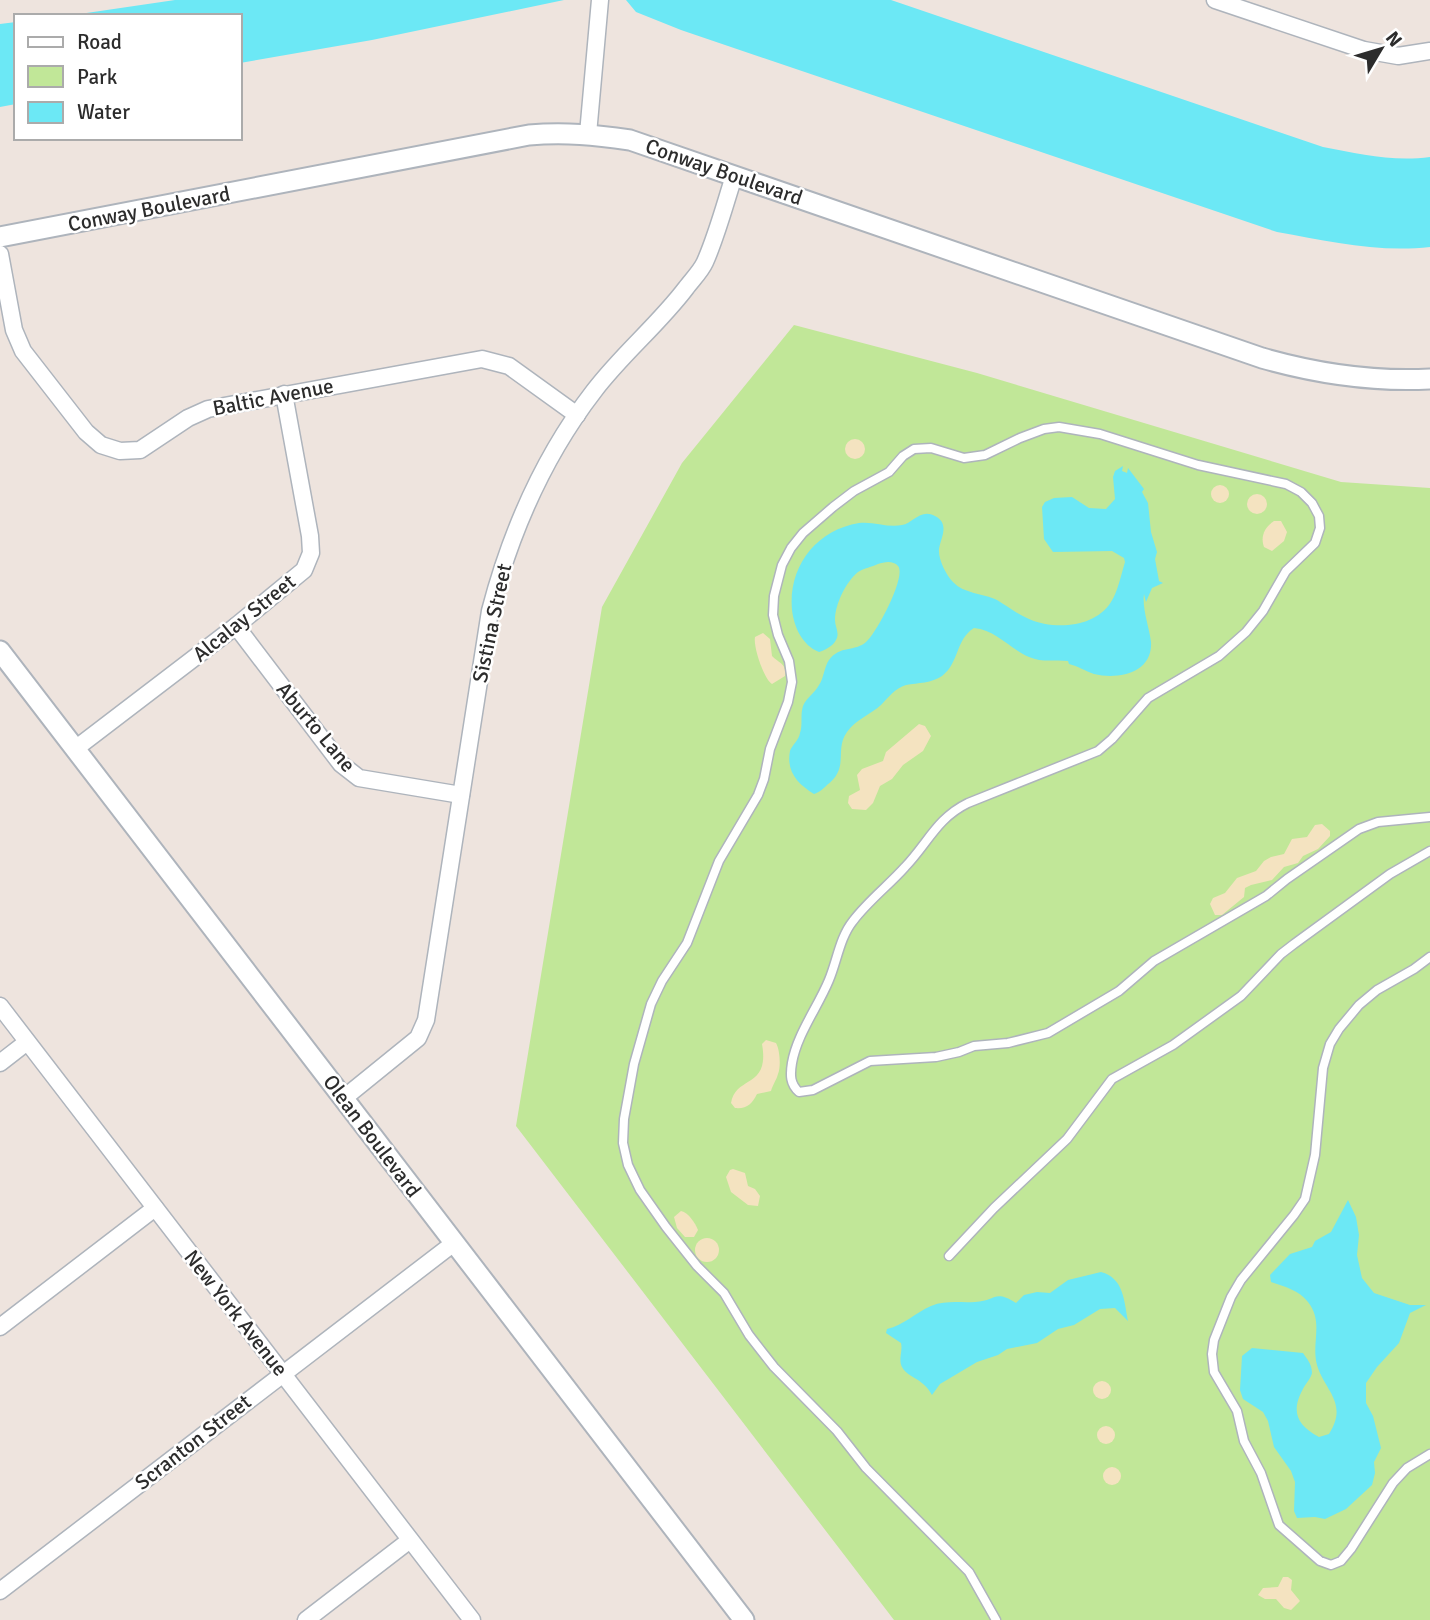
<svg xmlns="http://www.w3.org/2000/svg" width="1430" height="1620" font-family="Signika,sans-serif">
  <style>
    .green { fill: #c1e798 }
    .sand { fill: #f4e3c0 }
    .water { fill: #6ce8f5 }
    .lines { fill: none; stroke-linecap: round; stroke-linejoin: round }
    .service-casing { stroke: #aeb4bc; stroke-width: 11 }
    .minor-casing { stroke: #aeb4bc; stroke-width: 19 }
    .tertiary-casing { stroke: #aeb4bc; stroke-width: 23 }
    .service { stroke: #fff; stroke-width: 8 }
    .minor { stroke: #fff; stroke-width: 16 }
    .tertiary { stroke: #fff; stroke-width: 19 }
    .labels { text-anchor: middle; stroke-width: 5; stroke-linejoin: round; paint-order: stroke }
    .street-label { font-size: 21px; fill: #2c2c2c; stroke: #fff }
  </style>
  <rect width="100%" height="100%" fill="#eee4de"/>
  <path class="green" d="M794 325 977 373 1341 482 1430 488V1620H894L516 1126 602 607 682 463Z"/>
  <g class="sand">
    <circle cx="855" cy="449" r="10"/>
    <circle cx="1220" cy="494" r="9"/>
    <circle cx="1257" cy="504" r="10"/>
    <path d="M1274 521H1281L1287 532 1284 541 1272 551 1264 547C1260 536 1265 527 1274 521Z"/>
    <path d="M763 633 770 639 772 656C779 663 787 664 785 676L772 684C764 679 753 647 755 637Z"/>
    <path d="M919 724 925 726 931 736 923 751 903 765 892 779 880 786 873 803 866 810 852 809 848 803 849 796 860 790 857 775 862 769 883 761 886 752Z"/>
    <path d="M1322 824 1330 831V836L1318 849 1303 856 1298 863 1284 867 1272 880 1251 885 1245 888 1244 897 1222 915H1215L1210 904 1213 898 1225 893 1237 878 1256 871 1264 861 1271 857 1284 854 1292 839 1307 837 1315 825Z"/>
    <path d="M766 1040 776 1043C780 1050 781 1067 778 1074 776 1081 773 1084 771 1091L757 1094C752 1104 747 1109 735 1108L731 1103C736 1075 770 1089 762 1044Z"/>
    <path d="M733 1169 745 1173 748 1186 755 1189 760 1196 758 1206 748 1205 731 1192 726 1177 730 1170Z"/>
    <path d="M681 1211C689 1213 695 1223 698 1230L694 1237H685L677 1228 674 1217Z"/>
    <circle cx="707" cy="1250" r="12"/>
    <circle cx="1102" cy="1390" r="9"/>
    <circle cx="1106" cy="1435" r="9"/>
    <circle cx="1112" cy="1476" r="9"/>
    <path d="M1283 1577H1288L1292 1580 1291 1590 1300 1601 1291 1610 1284 1608 1276 1599H1265L1258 1595 1263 1588 1278 1587Z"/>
  </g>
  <g class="water">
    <path d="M175 0H564L372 40 240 63V16H66Z"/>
    <path d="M626 0H891L1323 147C1359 154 1393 162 1430 157V247C1378 253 1328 241 1277 232L681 30 636 12Z"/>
    <path d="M16 22V104L0 107V24Z"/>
    <path d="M1123 466 1122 471 1127 473 1128 468 1144 489 1142 492 1148 503 1151 532 1157 552 1155 559 1159 581 1163 583 1152 588 1146 602 1144 594C1142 609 1149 626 1151 642 1153 673 1118 680 1094 674 1085 671 1078 666 1069 664L1068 661C1055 659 1043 663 1029 657 1010 649 996 630 974 628 955 640 960 662 942 676 932 683 918 683 906 685 895 688 888 698 881 705 870 715 856 719 847 732 834 750 850 768 827 785 823 789 820 792 814 794 798 784 786 772 790 751 792 745 799 740 800 733 803 724 800 715 803 706 806 698 815 693 819 685 824 678 824 667 829 660 840 645 855 652 866 642 876 634 907 576 898 566 893 560 884 562 878 564 872 567 864 568 858 572 846 582 835 604 835 620 835 627 840 633 836 640 833 646 825 650 819 652 802 645 794 627 792 610 788 567 816 530 859 523 873 521 888 528 902 525 913 523 921 508 935 516 950 524 941 537 939 549 938 559 946 575 953 582 964 594 983 593 997 600 1007 606 1017 614 1029 619 1054 630 1095 628 1111 602 1118 591 1121 575 1125 562L1124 558 1112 551 1053 552 1044 539 1042 507 1045 502 1054 498 1072 497 1089 508 1106 509 1115 499 1113 477 1115 471Z"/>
    <path d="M1348 1200 1356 1217 1359 1235 1357 1255 1362 1278 1374 1293 1410 1305H1426L1410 1313 1399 1343 1377 1367 1366 1383V1403L1373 1416 1381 1448 1374 1462 1375 1473 1372 1485 1346 1509 1325 1519 1315 1517 1297 1518 1294 1511 1295 1482 1291 1471 1274 1447 1268 1421 1263 1412 1243 1399 1240 1390 1242 1356 1252 1348 1303 1353C1307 1359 1312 1364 1312 1373 1311 1378 1307 1382 1304 1387 1291 1410 1295 1424 1319 1437L1329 1434C1349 1403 1324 1390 1317 1365 1311 1343 1324 1322 1308 1302 1299 1290 1285 1287 1271 1282L1270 1275 1290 1254 1312 1247 1315 1241 1331 1232Z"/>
    <path d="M1101 1272C1124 1278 1124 1301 1128 1321L1115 1308 1100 1309 1074 1325 1058 1329 1037 1343 1007 1349 998 1355 977 1362 940 1384 932 1395C923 1378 908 1378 902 1367 898 1359 903 1351 901 1343L886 1333 887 1329C904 1325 915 1313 931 1306 946 1300 960 1303 975 1302 996 1301 994 1289 1016 1303L1024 1295 1037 1292 1050 1293 1068 1280Z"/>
  </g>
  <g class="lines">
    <g class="service-casing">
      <g id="service">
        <path d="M1430 957 1414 969 1377 990 1359 1005 1339 1029 1330 1044 1323 1068 1315 1155 1305 1199 1294 1215 1241 1280 1231 1297 1214 1340 1212 1354 1214 1372 1237 1411 1244 1441 1261 1473 1279 1525 1320 1561 1331 1565 1341 1561 1351 1549 1393 1483 1407 1468 1430 1454"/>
        <path d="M949 1256 994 1208 1067 1139 1112 1079 1173 1045 1241 996 1281 954 1294 944 1390 874 1430 851"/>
        <path d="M996 1620 969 1572 866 1468 837 1431 774 1367 749 1335 724 1293 697 1266 666 1227 640 1190 628 1165 623 1143 624 1119 634 1064 651 1004 662 981 687 943 719 861 758 795 764 779 770 749 788 702 792 682 789 661 778 635 773 615 774 596 782 565 791 548 803 533 833 507 854 491 889 472 903 456 914 449 931 448 964 458 985 455 1020 438 1044 429 1059 427 1100 434 1198 465 1286 484 1301 492 1312 503 1319 516 1320 528 1315 543 1286 571 1263 611 1246 632 1219 656 1148 698 1112 739 1098 751 968 803C937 818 928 843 905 867 889 885 868 901 853 921 840 937 837 961 829 980 818 1007 797 1034 792 1063 790 1075 790 1084 799 1092L813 1090 870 1061 936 1057 959 1052 974 1046 1008 1043 1048 1033 1119 991 1154 961 1266 896 1287 879 1359 829 1378 822 1430 817"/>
      </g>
    </g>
    <g class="minor-casing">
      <g id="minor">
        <path d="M1215 0 1364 50 1398 56 1430 51"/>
        <path d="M588 134 600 0"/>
        <path d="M0 254 14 330 23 351 86 432 101 445 120 451 140 450 188 418 208 409 482 359 509 366 577 415"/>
        <path d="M236 626 341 764 359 778 461 795"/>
        <path d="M75 749 236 626 304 570 311 553 310 536 284 394"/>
        <path d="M0 1006 472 1620"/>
        <path d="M0 1063 27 1042"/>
        <path d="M344 1098 418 1038 426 1020 490 611C511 531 543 457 594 391 622 354 658 325 686 288 692 280 701 271 705 262 717 235 725 204 734 176"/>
        <path d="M0 1327 155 1208"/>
        <path d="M0 1591 454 1243"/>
        <path d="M306 1620 410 1540"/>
      </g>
    </g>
    <g class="tertiary-casing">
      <g id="tertiary">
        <path d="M0 237 529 135C566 132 595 135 630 140L1262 358C1318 374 1372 382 1430 379"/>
        <path d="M0 651 744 1620"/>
      </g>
    </g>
    <use href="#service" class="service"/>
    <use href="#minor" class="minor"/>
    <use href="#tertiary" class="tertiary"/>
  </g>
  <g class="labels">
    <g class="street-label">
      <text transform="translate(724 172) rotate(19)" y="7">Conway Boulevard</text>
      <text transform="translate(149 209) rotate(-11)" y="7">Conway Boulevard</text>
      <text transform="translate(273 397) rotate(-11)" y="7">Baltic Avenue</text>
      <text transform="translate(244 618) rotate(-39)" y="7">Alcalay Street</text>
      <text transform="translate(492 623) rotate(-78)" y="7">Sistina Street</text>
      <text transform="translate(316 727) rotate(50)" y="7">Aburto Lane</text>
      <text transform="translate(372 1136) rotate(53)" y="7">Olean Boulevard</text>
      <text transform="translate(236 1313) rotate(52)" y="7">New York Avenue</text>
      <text transform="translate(193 1442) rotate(-38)" y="7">Scranton Street</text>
    </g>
  </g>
  <rect x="14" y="14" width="228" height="126" fill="#ffffff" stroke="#ababab" stroke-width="2"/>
  <rect x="28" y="37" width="35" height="10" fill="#ffffff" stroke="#ababab" stroke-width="2"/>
  <text x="77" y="49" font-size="21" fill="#2c2c2c">Road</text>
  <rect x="28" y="66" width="35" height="21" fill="#c1e798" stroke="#ababab" stroke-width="2"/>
  <text x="77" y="84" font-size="21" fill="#2c2c2c">Park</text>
  <rect x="28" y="102" width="35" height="21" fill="#6ce8f5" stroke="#ababab" stroke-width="2"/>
  <text x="77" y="119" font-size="21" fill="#2c2c2c">Water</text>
  <g transform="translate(1381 49) rotate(52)" stroke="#ffffff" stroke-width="5" paint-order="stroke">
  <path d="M0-5L12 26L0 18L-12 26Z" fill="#2c2c2c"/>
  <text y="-10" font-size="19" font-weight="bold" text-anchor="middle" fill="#2c2c2c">N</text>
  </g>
</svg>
